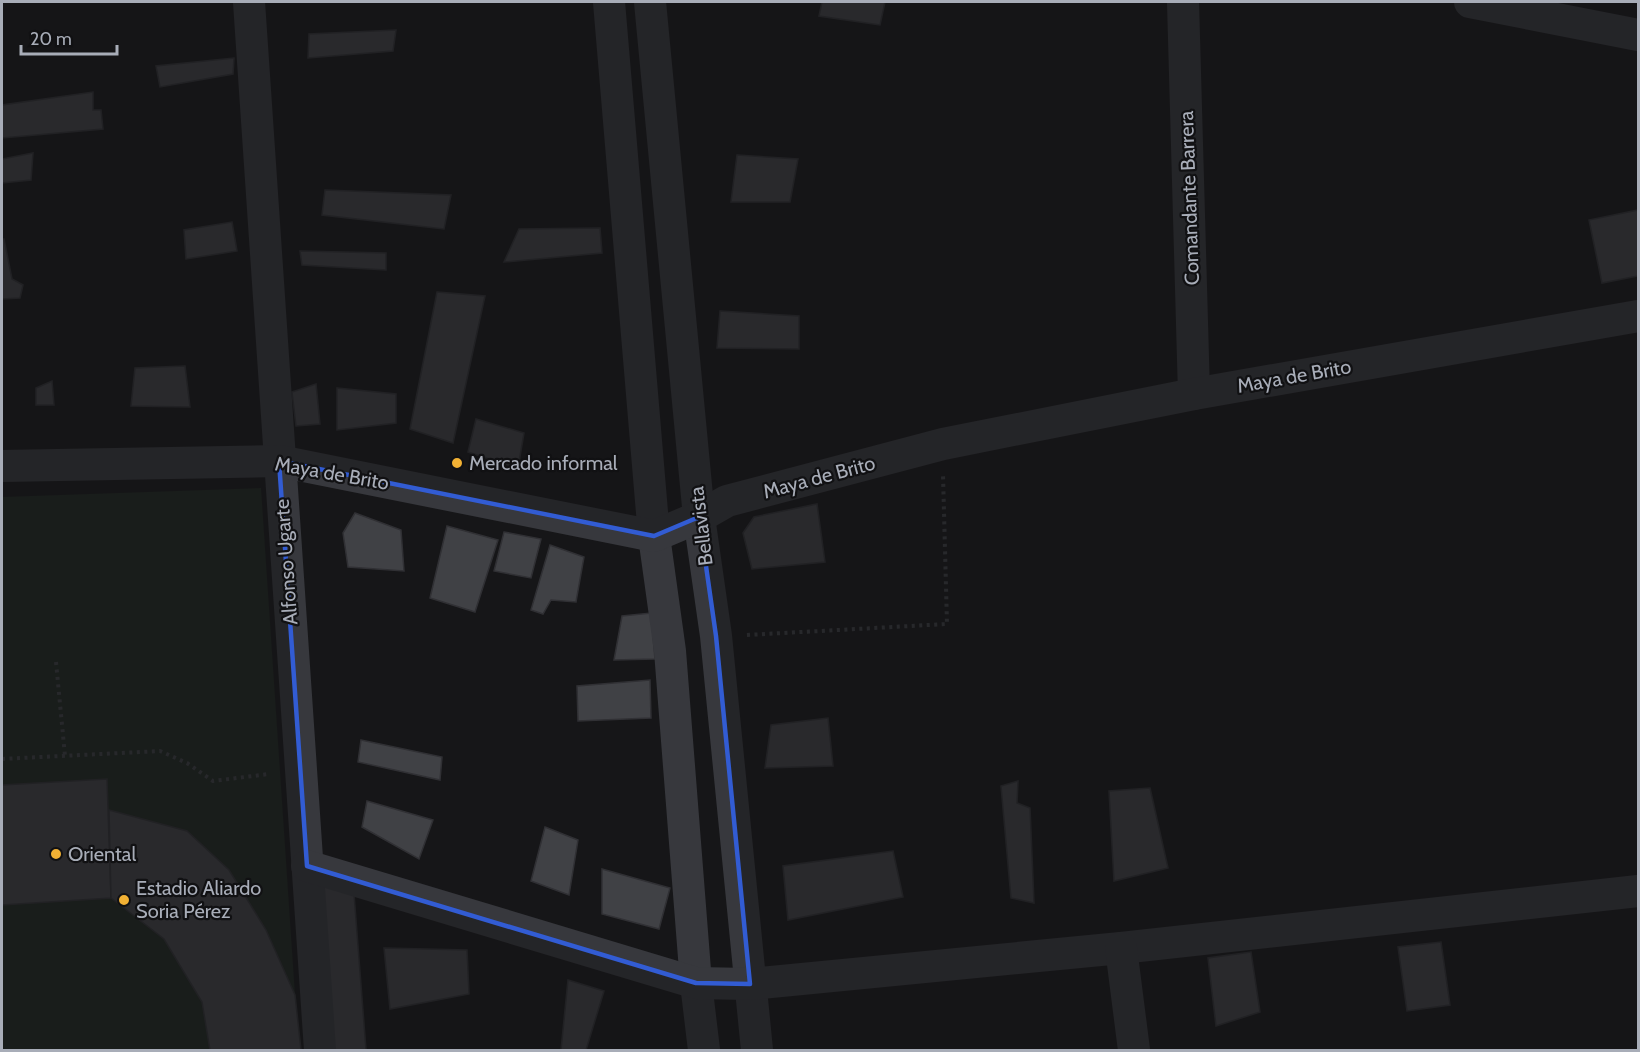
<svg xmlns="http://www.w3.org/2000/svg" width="1640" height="1052" font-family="Cabin,sans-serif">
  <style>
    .green { fill: #1e261f }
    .building { fill: #404145; stroke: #303034; stroke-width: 1.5 }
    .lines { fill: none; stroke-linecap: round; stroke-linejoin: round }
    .path { stroke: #3d3f44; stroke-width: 4; stroke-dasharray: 3 4.5; stroke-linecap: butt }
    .minor { stroke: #37383d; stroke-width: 32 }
    .marked { fill: none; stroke: #325cd3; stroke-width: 4.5; stroke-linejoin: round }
    .poi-dot { fill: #f2b134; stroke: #111113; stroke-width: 2 }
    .labels { text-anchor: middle; stroke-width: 4.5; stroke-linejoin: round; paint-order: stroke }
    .street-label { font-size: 20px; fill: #a8adb8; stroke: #111113 }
    .poi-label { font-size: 20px; fill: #a8adb8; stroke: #111113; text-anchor: start }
  </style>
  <rect width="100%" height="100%" fill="#161618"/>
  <path class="green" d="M261 488 295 995 301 1050H2V497Z"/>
  <g class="building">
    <path d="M822 2H885L880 25 819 16Z"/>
    <path d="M396 30 393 51 308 58 309 34Z"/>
    <path d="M234 58 233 74 160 87 156 66Z"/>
    <path d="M93 92V110H101L103 129 2 138V105Z"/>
    <path d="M33 153 31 180 2 183V159Z"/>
    <path d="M737 155 798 159 790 202H731Z"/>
    <path d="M325 190 451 195 444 229 322 215Z"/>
    <path d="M1638 210V276L1602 283 1589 220Z"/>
    <path d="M232 222 237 251 186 259 184 230Z"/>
    <path d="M600 228 602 253 504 262 519 229Z"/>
    <path d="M2 239H4L12 279 23 285 20 298 2 299Z"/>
    <path d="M300 251 386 253V270L302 265Z"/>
    <path d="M437 292 485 296 453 443 410 429Z"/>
    <path d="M720 311 799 316V349L717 348Z"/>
    <path d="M185 366 190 407 131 406 135 368Z"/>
    <path d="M52 381 54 405H36V388Z"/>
    <path d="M316 384 320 424 296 426 292 392Z"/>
    <path d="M337 388 396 394V423L337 430Z"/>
    <path d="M476 419 524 433 518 468 468 452Z"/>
    <path d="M817 504 825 562 752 569 743 533 754 517Z"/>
    <path d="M355 513 401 530 404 571 348 567 343 533Z"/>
    <path d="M447 526 498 540 475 612 430 598Z"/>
    <path d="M504 532 541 539 531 578 494 571Z"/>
    <path d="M550 545 584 557 576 602 551 600 543 614 531 610Z"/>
    <path d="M651 613 655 659 614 660 622 616Z"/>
    <path d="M650 680 651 718 578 721 577 686Z"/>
    <path d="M828 718 833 766 765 768 771 725Z"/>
    <path d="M361 740 442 757 440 780 358 762Z"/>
    <path d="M107 779 111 898 2 905V785Z"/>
    <path d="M1018 781 1017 803 1030 808 1034 903 1011 898 1001 786Z"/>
    <path d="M1150 788 1168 868 1114 881 1109 791Z"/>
    <path d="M367 801 433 820 419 859 362 827Z"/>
    <path d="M109 810 187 831 229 870 266 930 295 995 301 1050H210L202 1002 164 939 111 898Z"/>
    <path d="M545 827 578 840 569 895 531 881Z"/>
    <path d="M893 851 903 897 788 920 783 866Z"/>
    <path d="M602 869 670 888 659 929 602 914Z"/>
    <path d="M323 885 354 894 366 1050H334Z"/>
    <path d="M1441 942 1450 1005 1407 1011 1398 947Z"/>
    <path d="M384 948 467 950 469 994 390 1009Z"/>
    <path d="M1251 952 1260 1012 1216 1026 1208 958Z"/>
    <path d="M568 980 604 991 586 1050H561Z"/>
  </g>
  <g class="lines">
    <g class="path">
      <path d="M747 635 947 624 943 475"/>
      <path d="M56 662 65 756"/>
      <path d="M2 759 160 751 187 763 213 781 269 774"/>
    </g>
    <g class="minor">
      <path d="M249 2 320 1050"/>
      <path d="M609 2 654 536 670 651 696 983 704 1050"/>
      <path d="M650 2 699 517 716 636 757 1050"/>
      <path d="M1183 2 1194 394"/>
      <path d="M1470 2 1638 35"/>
      <path d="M2 466 279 461 654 536 699 517 727 501 943 444 1194 394 1638 316"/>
      <path d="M307 866 696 983 750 984 1121 948 1638 891"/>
      <path d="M1121 948 1134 1050"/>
    </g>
  </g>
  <path d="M0 0H1640V1052H0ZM279 461 654 536 699 517 716 636 750 984 696 983 307 866Z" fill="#161618" fill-opacity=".55" fill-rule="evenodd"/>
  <path class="marked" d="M279 461 654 536 699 517 716 636 750 984 696 983 307 866Z"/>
  <g class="poi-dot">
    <circle cx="457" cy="463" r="6"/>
    <circle cx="56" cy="854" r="6"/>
    <circle cx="124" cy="900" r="6"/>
  </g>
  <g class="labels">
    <g class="street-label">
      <text transform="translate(1189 198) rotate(-92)" y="7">Comandante Barrera</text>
      <text transform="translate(1294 376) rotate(-10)" y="7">Maya de Brito</text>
      <text transform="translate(332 473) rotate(10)" y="7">Maya de Brito</text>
      <text transform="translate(819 477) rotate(-15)" y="7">Maya de Brito</text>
      <text transform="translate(701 526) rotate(-97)" y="7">Bellavista</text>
      <text transform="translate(286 562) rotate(-94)" y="7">Alfonso Ugarte</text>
    </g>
    <g class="poi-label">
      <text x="469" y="470">Mercado informal</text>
      <text x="68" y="861">Oriental</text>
      <text x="136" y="895">Estadio Aliardo<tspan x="136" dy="23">Soria Pérez</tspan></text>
    </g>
  </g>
  <rect width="1640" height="1052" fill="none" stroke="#a8adb8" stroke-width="6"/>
  <path d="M21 45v9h96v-9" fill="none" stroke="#a8adb8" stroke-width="3"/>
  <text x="30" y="45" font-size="18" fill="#a8adb8" stroke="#111113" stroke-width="4.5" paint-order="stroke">20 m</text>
</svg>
